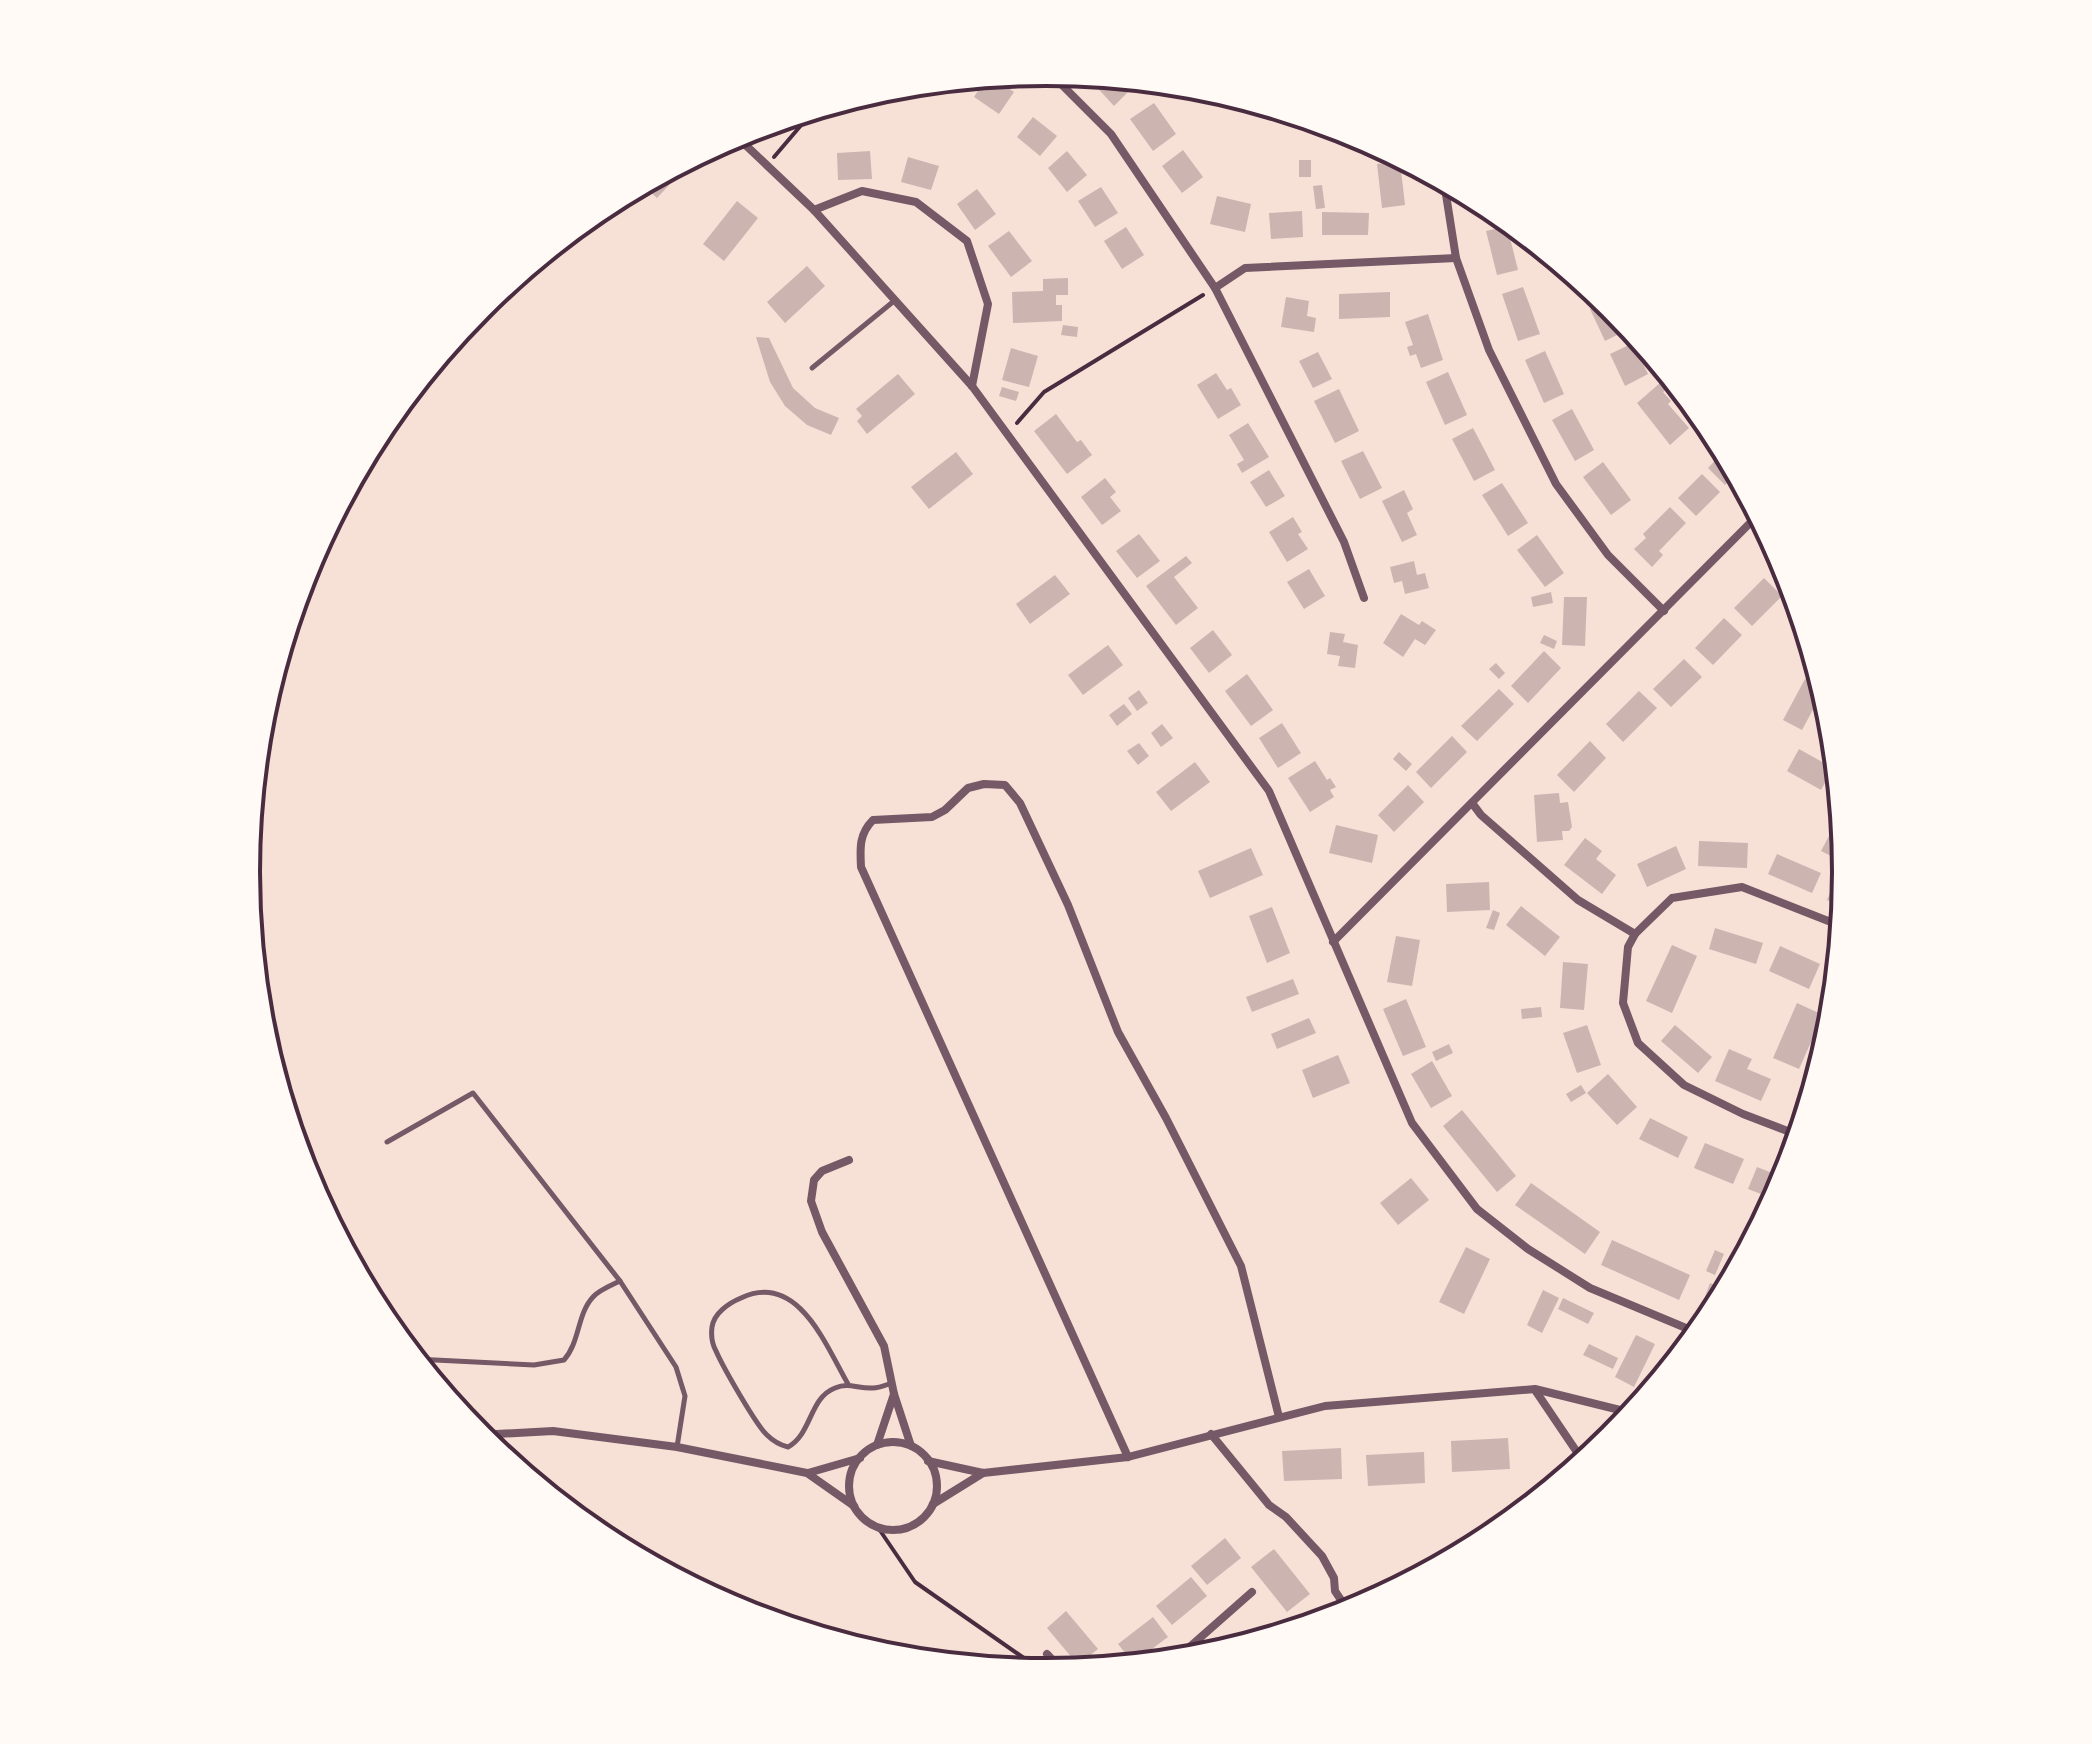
<svg xmlns="http://www.w3.org/2000/svg" width="2092" height="1744" font-family="Karla,sans-serif">
  <style>
    .building { fill: #ccb4b1 }
    .lines { fill: none; stroke-linecap: round; stroke-linejoin: round }
    .path { stroke: #4a2c40; stroke-width: 4 }
    .service { stroke: #755966; stroke-width: 5 }
    .minor { stroke: #755966; stroke-width: 8 }
    .rim { fill: none; stroke: #4a2c40; stroke-width: 4 }
  </style>
  <rect width="100%" height="100%" fill="#f7e1d7"/>
  <g class="building">
    <path d="M992 77 1014 92 999 114 974 97 986 78Z"/>
    <path d="M1099 77 1125 80 1132 88 1114 106 1093 83Z"/>
    <path d="M1154 103 1176 134 1153 151 1130 119Z"/>
    <path d="M1033 117 1057 136 1040 156 1017 137Z"/>
    <path d="M1183 150 1203 177 1182 193 1162 166Z"/>
    <path d="M870 151 872 179 838 180 837 153Z"/>
    <path d="M1067 151 1087 175 1067 192 1048 168Z"/>
    <path d="M696 156 657 198 643 185 673 169Z"/>
    <path d="M908 157 939 166 931 190 901 182Z"/>
    <rect x="1299" y="160" width="12" height="17"/>
    <path d="M1400 161 1405 205 1382 208 1377 164Z"/>
    <path d="M1322 185 1325 208 1316 209 1313 186Z"/>
    <path d="M1101 187 1118 213 1095 227 1078 201Z"/>
    <path d="M977 189 996 214 975 230 957 204Z"/>
    <path d="M1217 196 1251 204 1245 232 1210 224Z"/>
    <path d="M737 201 758 218 724 261 703 244Z"/>
    <path d="M1302 211 1303 237 1271 239 1269 213Z"/>
    <path d="M1322 212 1369 213 1368 235H1322Z"/>
    <path d="M1507 226 1518 270 1497 275 1486 231Z"/>
    <path d="M1126 227 1144 255 1122 269 1104 241Z"/>
    <path d="M1009 231 1032 261 1011 277 988 246Z"/>
    <path d="M807 266 825 286 785 323 767 302Z"/>
    <path d="M1068 278V295H1056V305H1062V321L1013 323 1012 292 1043 291V279Z"/>
    <path d="M1523 287 1540 334 1518 341 1502 294Z"/>
    <path d="M1390 292V317L1339 319V294Z"/>
    <path d="M1286 297 1309 301 1307 316 1316 318 1314 332 1281 327Z"/>
    <path d="M1605 301 1621 318 1627 330 1605 341 1590 309Z"/>
    <path d="M1428 314 1443 360 1421 368 1416 354 1410 356 1407 347 1413 345 1405 322Z"/>
    <path d="M1063 325 1078 327 1077 337 1061 335Z"/>
    <path d="M756 337 769 338 793 388 815 408 839 418 831 435 807 425 785 406 770 382Z"/>
    <path d="M1633 343 1648 374 1625 386 1610 354Z"/>
    <path d="M1011 348 1038 356 1029 387 1002 380Z"/>
    <path d="M1545 351 1564 394 1544 403 1525 360Z"/>
    <path d="M1318 352 1332 379 1313 388 1299 361Z"/>
    <path d="M1448 372 1467 415 1445 425 1426 382Z"/>
    <path d="M1216 373 1227 390 1231 388 1241 405 1218 419 1197 385Z"/>
    <path d="M898 374 915 394 867 434 857 421 862 416 856 409Z"/>
    <path d="M1661 382 1667 389 1663 392 1671 401 1668 404 1689 428 1670 445 1637 403Z"/>
    <path d="M1002 387 1019 392 1016 401 999 396Z"/>
    <path d="M1339 389 1359 431 1335 443 1314 401Z"/>
    <path d="M1572 409 1594 450 1575 461 1552 420Z"/>
    <path d="M1056 414 1077 442 1081 440 1092 455 1067 474 1034 431Z"/>
    <path d="M1248 423 1269 457 1242 473 1237 464 1244 460 1229 435Z"/>
    <path d="M1473 428 1495 470 1474 481 1452 439Z"/>
    <path d="M1363 451 1382 488 1360 499 1341 461Z"/>
    <path d="M1724 451 1736 474 1725 485 1708 468Z"/>
    <path d="M956 452 973 474 929 509 911 487Z"/>
    <path d="M1603 462 1631 500 1611 515 1583 477Z"/>
    <path d="M1269 470 1285 496 1266 507 1250 482Z"/>
    <path d="M1702 474 1720 492 1696 516 1678 498Z"/>
    <path d="M1105 478 1116 492 1110 497 1121 511 1102 525 1081 497Z"/>
    <path d="M1502 483 1528 523 1508 536 1482 495Z"/>
    <path d="M1404 490 1413 509 1407 513 1417 535 1402 542 1382 501Z"/>
    <path d="M1670 507 1686 523 1659 551 1663 555 1652 567 1634 549 1646 538 1643 534Z"/>
    <path d="M1293 517 1302 532 1298 534 1308 549 1287 562 1269 532Z"/>
    <path d="M1139 534 1160 561 1137 578 1116 551Z"/>
    <path d="M1537 535 1564 573 1545 587 1517 550Z"/>
    <path d="M1186 556 1192 563 1174 577 1198 608 1176 625 1146 586Z"/>
    <path d="M1782 559 1785 566 1791 584 1774 567Z"/>
    <path d="M1414 561 1417 575 1425 573 1429 588 1405 594 1402 581 1394 583 1390 567Z"/>
    <path d="M1309 569 1325 596 1304 609 1287 582Z"/>
    <path d="M1055 575 1070 594 1030 624 1016 604Z"/>
    <path d="M1764 578 1782 596 1752 626 1734 608Z"/>
    <path d="M1551 592 1553 603 1533 607 1531 597Z"/>
    <path d="M1564 597H1587L1585 646 1562 645Z"/>
    <path d="M1401 614 1419 625 1422 621 1436 630 1425 645 1415 639 1403 657 1383 643Z"/>
    <path d="M1724 618 1742 635 1713 665 1695 648Z"/>
    <path d="M1213 630 1232 655 1209 673 1190 648Z"/>
    <path d="M1330 632 1345 634 1343 642 1358 645 1355 668 1338 666 1340 656 1327 654Z"/>
    <path d="M1544 635 1557 641 1554 649 1540 643Z"/>
    <path d="M1108 645 1123 665 1083 695 1068 675Z"/>
    <path d="M1544 651 1561 668 1528 703 1511 686Z"/>
    <path d="M1684 659 1702 677 1671 707 1653 689Z"/>
    <path d="M1496 663 1505 673 1499 679 1489 669Z"/>
    <path d="M1247 674 1273 710 1251 726 1225 691Z"/>
    <path d="M1805 679 1822 687 1823 691 1802 730 1783 720Z"/>
    <path d="M1499 689 1514 704 1477 741 1461 726Z"/>
    <path d="M1139 690 1148 703 1137 711 1128 698Z"/>
    <path d="M1639 691 1657 708 1623 742 1606 724Z"/>
    <path d="M1124 704 1132 714 1117 726 1109 715Z"/>
    <path d="M1282 723 1301 753 1278 768 1259 738Z"/>
    <path d="M1162 724 1173 738 1161 747 1151 733Z"/>
    <path d="M1452 736 1467 752 1431 788 1416 772Z"/>
    <path d="M1590 741 1606 758 1574 792 1557 775Z"/>
    <path d="M1139 743 1149 756 1138 765 1127 751Z"/>
    <path d="M1799 749 1833 768 1821 790 1787 771Z"/>
    <path d="M1399 752 1412 764 1406 771 1393 759Z"/>
    <path d="M1315 761 1327 780 1330 778 1336 787 1330 790 1334 797 1310 812 1288 778Z"/>
    <path d="M1195 762 1210 782 1171 811 1156 792Z"/>
    <path d="M1408 785 1424 802 1394 832 1378 815Z"/>
    <path d="M1559 793 1560 803 1568 802 1572 827 1569 831H1562L1563 840 1537 842 1534 795Z"/>
    <path d="M1336 825 1378 835 1372 863 1329 853Z"/>
    <path d="M1830 834 1840 839 1831 856 1821 851Z"/>
    <path d="M1585 838 1602 851 1596 859 1616 875 1602 894 1564 865Z"/>
    <path d="M1699 841 1748 843 1747 868 1698 866Z"/>
    <path d="M1843 841 1845 864 1835 859Z"/>
    <path d="M1676 846 1686 869 1647 887 1637 864Z"/>
    <path d="M1251 848 1263 875 1210 898 1198 871Z"/>
    <path d="M1777 854 1821 873 1812 893 1768 874Z"/>
    <path d="M1837 878 1845 881 1843 906 1827 900Z"/>
    <path d="M1489 882 1490 910 1447 912 1446 884Z"/>
    <path d="M1521 906 1560 937 1545 956 1506 925Z"/>
    <path d="M1272 907 1290 953 1267 963 1249 916Z"/>
    <path d="M1493 910 1500 913 1494 930 1486 928Z"/>
    <path d="M1715 928 1763 943 1756 964 1709 949Z"/>
    <path d="M1396 936 1420 940 1412 986 1387 982Z"/>
    <path d="M1672 945 1697 956 1672 1013 1646 1001Z"/>
    <path d="M1780 946 1820 964 1809 989 1769 971Z"/>
    <path d="M1563 962 1588 964 1584 1010 1560 1008Z"/>
    <path d="M1293 979 1299 994 1252 1012 1246 997Z"/>
    <path d="M1406 999 1426 1047 1403 1056 1383 1009Z"/>
    <path d="M1797 1003 1823 1015 1799 1069 1773 1058Z"/>
    <path d="M1541 1007 1542 1017 1522 1019 1521 1009Z"/>
    <path d="M1309 1018 1316 1033 1277 1049 1271 1034Z"/>
    <path d="M1587 1025 1601 1065 1577 1073 1563 1033Z"/>
    <path d="M1675 1025 1712 1057 1698 1073 1661 1041Z"/>
    <path d="M1449 1044 1453 1053 1436 1061 1432 1052Z"/>
    <path d="M1729 1049 1752 1059 1747 1069 1771 1079 1761 1101 1715 1081Z"/>
    <path d="M1338 1055 1350 1083 1313 1098 1302 1070Z"/>
    <path d="M1432 1061 1452 1096 1431 1108 1411 1074Z"/>
    <path d="M1608 1074 1637 1107 1617 1125 1587 1093Z"/>
    <path d="M1581 1085 1586 1093 1571 1102 1566 1094Z"/>
    <path d="M1462 1110 1516 1176 1497 1192 1443 1126Z"/>
    <path d="M1650 1118 1688 1137 1678 1158 1639 1139Z"/>
    <path d="M1705 1143 1744 1159 1733 1184 1694 1168Z"/>
    <path d="M1757 1167 1785 1178 1774 1199 1748 1189Z"/>
    <path d="M1411 1178 1429 1200 1398 1225 1380 1203Z"/>
    <path d="M1531 1183 1600 1232 1585 1254 1515 1205Z"/>
    <path d="M1612 1240 1690 1275 1679 1300 1601 1265Z"/>
    <path d="M1466 1247 1490 1259 1464 1314 1439 1302Z"/>
    <path d="M1715 1250 1724 1254 1715 1275 1706 1271Z"/>
    <path d="M1710 1283 1726 1289 1713 1313 1701 1308Z"/>
    <path d="M1543 1290 1559 1298 1542 1333 1527 1325Z"/>
    <path d="M1563 1298 1594 1313 1588 1324 1558 1309Z"/>
    <path d="M1636 1335 1655 1344 1634 1387 1615 1377Z"/>
    <path d="M1589 1344 1618 1358 1613 1369 1583 1355Z"/>
    <path d="M1508 1438 1510 1469 1452 1472 1451 1441Z"/>
    <path d="M1341 1448 1342 1479 1284 1481 1282 1451Z"/>
    <path d="M1424 1452 1425 1483 1368 1486 1366 1455Z"/>
    <path d="M1552 1483 1554 1485 1537 1499 1535 1496Z"/>
    <path d="M1225 1538 1241 1558 1207 1585 1191 1566Z"/>
    <path d="M1274 1549 1310 1594 1287 1612 1251 1567Z"/>
    <path d="M1191 1577 1207 1596 1172 1625 1156 1606Z"/>
    <path d="M1066 1611 1098 1649 1078 1665 1047 1628Z"/>
    <path d="M1153 1617 1168 1637 1133 1663 1118 1644Z"/>
  </g>
  <g class="lines">
    <g class="path">
      <path d="M774 157 814 110"/>
      <path d="M1017 423 1044 392 1203 295"/>
      <path d="M879 1529 915 1582 1041 1670"/>
    </g>
    <g class="service">
      <path d="M812 368 894 301"/>
      <path d="M387 1142 473 1093 620 1281 676 1367 685 1396 677 1447"/>
      <path d="M355 1268 362 1281"/>
      <path d="M415 1359 534 1365 564 1360C580 1342 577 1314 593 1297 599 1290 612 1285 620 1281"/>
      <path d="M848 1384C826 1346 798 1271 741 1298 729 1303 714 1313 712 1327 711 1335 712 1344 716 1351 723 1367 756 1425 767 1435 773 1441 780 1445 788 1447 812 1434 809 1398 835 1388 849 1382 858 1389 873 1388 879 1388 886 1385 892 1383"/>
    </g>
    <g class="minor">
      <path d="M1049 72 1111 134 1215 288 1344 542 1364 598"/>
      <path d="M735 135 814 210 972 386 1269 791 1412 1123 1477 1209 1528 1249 1590 1288 1698 1333"/>
      <path d="M1444 182 1456 258 1489 350 1556 484 1608 555 1664 611"/>
      <path d="M814 210 862 191 916 202 967 241 988 304 972 386"/>
      <path d="M1215 288 1245 268 1456 258"/>
      <path d="M1472 803 1481 815 1578 900 1635 934"/>
      <path d="M1333 942 1758 515"/>
      <path d="M1798 1135 1743 1114 1684 1085 1638 1043 1623 1003 1628 947 1635 934 1672 898 1742 887 1841 926"/>
      <path d="M849 1160 822 1171 814 1180 811 1201 822 1232 884 1346 894 1394 911 1446"/>
      <path d="M1535 1390 1583 1461"/>
      <path d="M1211 1434 1269 1505 1286 1517 1322 1556 1334 1578 1335 1591 1349 1612"/>
      <path d="M478 1435 553 1431 677 1447 807 1473 854 1506"/>
      <circle cx="893" cy="1486" r="44"/>
      <path d="M877 1445 894 1394"/>
      <path d="M1128 1457 861 867C860 848 859 834 873 820L932 817 945 810 968 788 984 784 1005 785 1020 803 1068 905 1118 1032 1166 1118 1241 1266 1279 1417"/>
      <path d="M928 1461 983 1473 1128 1457 1325 1406 1535 1389 1632 1413"/>
      <path d="M808 1473 860 1458"/>
      <path d="M933 1504 983 1473"/>
      <path d="M1047 1654 1062 1670"/>
      <path d="M1176 1659 1252 1592"/>
    </g>
  </g>
  <path d="M0 0H2092V1744H0ZM260 872a786 786 0 1 1 1572 0a786 786 0 1 1-1572 0Z" fill="#fffaf5" fill-rule="evenodd"/>
  <path class="rim" d="M260 872a786 786 0 1 1 1572 0a786 786 0 1 1-1572 0Z"/>
</svg>
